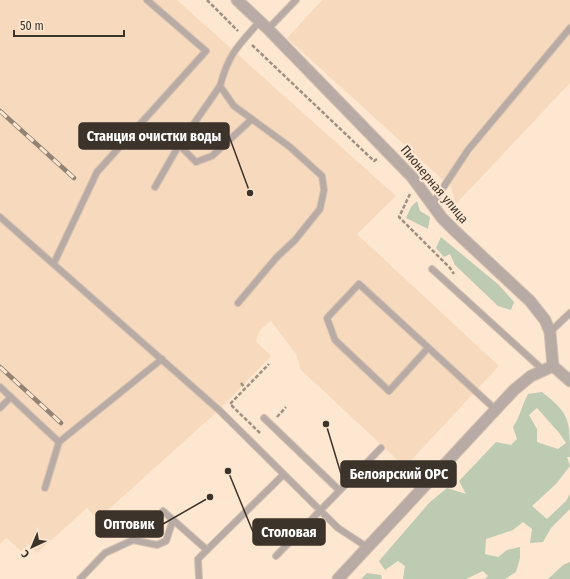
<svg xmlns="http://www.w3.org/2000/svg" width="570" height="579" font-family="'Fira Sans Condensed',sans-serif">
  <style>
    .built { fill: #f7dabe }
    .green { fill: #bccbb2; fill-rule: evenodd }
    .lines { fill: none; stroke-linecap: round; stroke-linejoin: round }
    .service-casing { stroke: #d7c3b0; stroke-width: 8 }
    .minor-casing { stroke: #d7c3b0; stroke-width: 13 }
    .tertiary-casing { stroke: #d7c3b0; stroke-width: 13 }
    .path { stroke: #9f8f80; stroke-width: 2.5; stroke-dasharray: 4 2; stroke-linecap: butt }
    .service { stroke: #b8aba5; stroke-width: 6 }
    .minor { stroke: #b8aba5; stroke-width: 11 }
    .tertiary { stroke: #b8aba5; stroke-width: 11 }
    .rail-casing { stroke: #928374; stroke-width: 4.5 }
    .rail { stroke: #fee7d1; stroke-width: 3; stroke-dasharray: 9; stroke-linecap: butt }
    .labels { text-anchor: middle; stroke-width: 4; stroke-linejoin: round; paint-order: stroke }
    .street-label { font-size: 13px; fill: #3c332a; stroke: #fee7d1 }
    .leader { fill: none; stroke: #3c332a; stroke-width: 1.5 }
    .callout-dot { fill: #3c332a; stroke: #fee7d1; stroke-width: 1.5 }
    .callout { fill: #3c332a; stroke: #3c332a; stroke-width: 1.5 }
    .callout-label { font-size: 14px; text-anchor: middle; font-weight: bold; fill: #fff }
  </style>
  <rect width="100%" height="100%" fill="#fee7d1"/>
  <g class="built">
    <path d="M0 0H177L396 196 357 234 499 366 405 467 301 370 296 354 271 321 260 330 256 341 271 356 219 410 98 519 87 508 37 553 28 544 21 551 6 538 0 544Z"/>
    <path d="M322 0H570V83L456 204 449 180 446 177 443 180 287 38Z"/>
  </g>
  <g class="green">
    <path d="M417 201 420 211 430 217 428 229 406 218 411 207Z"/>
    <path d="M441 237 499 285 514 302 511 310 498 306 455 265 450 254 444 257 436 248Z"/>
    <path d="M542 392C570 414 570 420 570 457H567L570 466 556 484 532 506 547 519 566 501 570 494V509L551 528 543 542 530 543 532 529 523 522 513 530 486 539 485 554 498 557 507 550 520 547V558L516 572 505 579H485L488 576 483 571 466 579H403L405 566 398 561 385 570 379 561 429 503 447 488 466 494 459 481 496 442 511 445 517 439 513 427C520 417 522 405 528 394ZM537 408 560 434 566 443 558 449 537 442V429L529 415Z"/>
    <path d="M570 562V579H548L563 565Z"/>
    <path d="M367 573 381 575 382 579H361Z"/>
  </g>
  <g class="lines">
    <g class="service-casing">
      <g id="service">
        <path d="M268 29 296 0"/>
        <path d="M179 145 196 162 212 156 252 119"/>
        <path d="M155 187 179 145 220 86"/>
        <path d="M433 203 468 150 570 28"/>
        <path d="M0 217 219 410 338 528 367 547"/>
        <path d="M54 263 97 172 206 51 147 0"/>
        <path d="M432 269 542 369"/>
        <path d="M238 303 276 258 295 240 320 209 324 190 322 176 290 147 234 106 220 86C229 53 238 46 260 21"/>
        <path d="M550 332 570 313"/>
        <path d="M428 348 389 391 335 340 327 318 359 284 495 409"/>
        <path d="M0 387 59 442 162 359"/>
        <path d="M0 408 11 397"/>
        <path d="M264 418 339 490"/>
        <path d="M45 488 59 442"/>
        <path d="M163 511 207 550 283 475"/>
        <path d="M276 556 381 448"/>
        <path d="M199 578 198 559 207 550"/>
        <path d="M80 579 105 553 133 540 157 545 166 541 173 520"/>
      </g>
    </g>
    <g class="minor-casing">
      <path id="minor" d="M237 0 268 29 412 177 442 218 455 231 530 301 545 320 550 332 553 366"/>
    </g>
    <g class="tertiary-casing">
      <path id="tertiary" d="M338 579 514 390 531 376 553 366 570 381"/>
    </g>
    <g class="path">
      <path d="M207 0 238 31"/>
      <path d="M252 45 374 161 377 159"/>
      <path d="M410 194 399 217 450 268 454 274"/>
      <path d="M241 383 245 388"/>
      <path d="M277 417 286 407"/>
      <path d="M260 433 230 404 269 364"/>
    </g>
    <use href="#service" class="service"/>
    <use href="#minor" class="minor"/>
    <use href="#tertiary" class="tertiary"/>
    <g class="rail-casing">
      <g id="rail">
        <path d="M0 111 74 178"/>
        <path d="M0 367 61 423"/>
      </g>
    </g>
    <use href="#rail" class="rail"/>
  </g>
  <g class="labels">
    <g class="street-label">
      <text transform="translate(435 184) rotate(50)" y="5">Пионерная улица</text>
    </g>
  </g>
  <path class="leader" d="M250 193L229 136M326 424L341 474M210 497L163 524M228 471L253 532"/>
  <g class="callout-dot">
    <circle cx="250" cy="193" r="4"/>
    <circle cx="326" cy="424" r="4"/>
    <circle cx="210" cy="497" r="4"/>
    <circle cx="228" cy="471" r="4"/>
  </g>
  <g class="callout">
    <rect x="79" y="123" width="150" height="26" rx="4"/>
    <rect x="341" y="461" width="115" height="26" rx="4"/>
    <rect x="96" y="511" width="67" height="26" rx="4"/>
    <rect x="253" y="519" width="72" height="26" rx="4"/>
  </g>
  <g class="callout-label">
    <text x="154" y="141">Станция очистки воды</text>
    <text x="399" y="479">Белоярский ОРС</text>
    <text x="129" y="529">Оптовик</text>
    <text x="289" y="537">Столовая</text>
  </g>
  <g transform="translate(32 547) rotate(224)" stroke="#fee7d1" stroke-width="3" paint-order="stroke">
  <path d="M0-3L7 15L0 10L-7 15Z" fill="#3c332a"/>
  <text y="-6" font-size="11" font-weight="bold" text-anchor="middle" fill="#3c332a">С</text>
  </g>
  <path d="M14 30v6h110v-6" fill="none" stroke="#3c332a" stroke-width="2"/>
  <text x="20" y="30" font-size="12" fill="#3c332a" stroke="#fee7d1" stroke-width="3" paint-order="stroke">50 m</text>
</svg>
